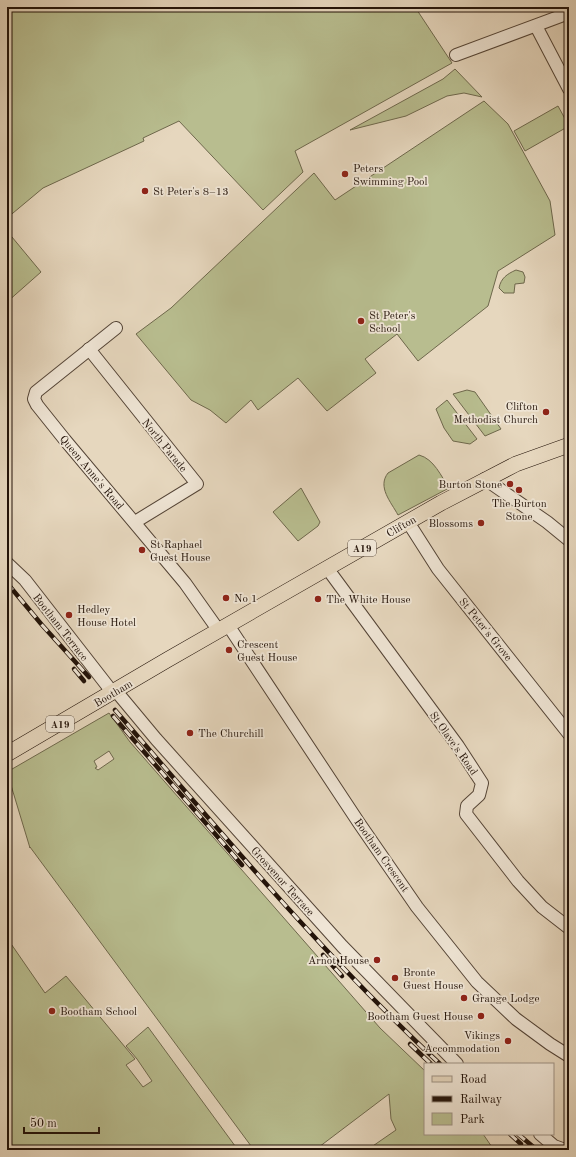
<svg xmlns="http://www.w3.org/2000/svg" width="576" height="1157" font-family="'Old Standard TT',serif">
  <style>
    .green { fill: #b8bd8f; stroke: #6e684c; fill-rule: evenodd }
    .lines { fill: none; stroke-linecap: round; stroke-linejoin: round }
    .minor-casing { stroke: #544436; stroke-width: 14 }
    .major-casing { stroke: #231309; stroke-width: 16 }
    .minor { stroke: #efe5d5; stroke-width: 12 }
    .major { stroke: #e6d7be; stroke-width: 15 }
    .rail-casing { stroke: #231309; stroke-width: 4.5 }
    .rail { stroke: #efe5d5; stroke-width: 3; stroke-dasharray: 9; stroke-linecap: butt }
    .poi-dot { fill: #8f2418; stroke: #efe5d5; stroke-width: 1.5 }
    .labels { text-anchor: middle; stroke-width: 3.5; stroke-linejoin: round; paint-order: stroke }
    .shield { fill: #efe5d5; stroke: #605246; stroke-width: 1 }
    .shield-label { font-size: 10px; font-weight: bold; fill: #231309 }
    .poi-label { font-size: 11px; fill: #231309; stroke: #efe5d5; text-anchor: start }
    .street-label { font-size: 11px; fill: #231309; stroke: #efe5d5 }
  </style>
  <rect width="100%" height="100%" fill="#e6d7be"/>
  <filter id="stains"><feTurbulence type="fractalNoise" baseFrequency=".005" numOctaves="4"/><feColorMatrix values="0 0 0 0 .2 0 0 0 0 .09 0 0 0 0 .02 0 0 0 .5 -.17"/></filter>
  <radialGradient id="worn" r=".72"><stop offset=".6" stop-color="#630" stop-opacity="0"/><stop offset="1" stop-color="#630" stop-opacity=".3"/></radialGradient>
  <g class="green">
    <path d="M7 7H415L452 63 295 151 303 172 263 210 179 121 143 138 144 141 43 188 7 218Z"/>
    <path d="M455 69 482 97 464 93 447 96 406 116 350 130 443 79Z"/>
    <path d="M484 101 508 124 550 201 555 235 498 271 488 306 418 361 397 334 365 359 376 373 327 411 298 378 258 410 251 400 226 423 210 410 191 400 136 334 171 308 314 173 335 200Z"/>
    <path d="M558 106 569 126 525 151 514 131Z"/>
    <path d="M7 231 41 272 7 302Z"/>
    <path d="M516 270 523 272 525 277 524 283 515 284 514 293H504L499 288C501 278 507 274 516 270Z"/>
    <path d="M467 390 475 392 501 429 485 436 453 394Z"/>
    <path d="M447 400 477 439 470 444 453 441 444 428 436 409Z"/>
    <path d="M419 455C434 459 441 476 449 488L398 515C391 502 377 487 388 473Z"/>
    <path d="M301 488 320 522 318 526 298 541 273 512Z"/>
    <path d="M109 713 130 742 380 1028 425 1071V1134H483L494 1150H425L424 1149 423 1150H367L396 1130 391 1119 389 1094 315 1150H254L30 847V848L7 772ZM109 751 114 759 98 770 95 768 97 767 94 761Z"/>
    <path d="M7 938 45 993 66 976 135 1059 126 1065 143 1087 152 1081 137 1059 126 1046 148 1027 238 1150H12L7 1144Z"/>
  </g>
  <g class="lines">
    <g class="minor-casing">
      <g id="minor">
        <path d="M536 26 569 89"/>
        <path d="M456 55 569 13"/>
        <path d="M116 328 36 392 34 399 37 405 65 440 185 583 219 631"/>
        <path d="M89 349 197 484 135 522"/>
        <path d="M485 479 547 522 569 540"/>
        <path d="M408 522 438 569 569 734"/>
        <path d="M7 563 25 580 113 693"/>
        <path d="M327 568 458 746 482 783 479 795 467 806 466 814 518 881 542 907 569 928"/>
        <path d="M228 625 359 823 417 907 477 982 516 1019 550 1044 569 1056"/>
        <path d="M116 691 156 739 342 946 457 1064"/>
        <path d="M540 1134 554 1146 565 1150"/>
      </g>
    </g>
    <g class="major-casing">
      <path id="major" d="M7 754 167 660 441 503 516 464 569 445"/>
    </g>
    <use href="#minor" class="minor"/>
    <use href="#major" class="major"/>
    <g class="rail-casing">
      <g id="rail">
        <path d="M7 583 42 625 89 677"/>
        <path d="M74 669 84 681"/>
        <path d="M115 710C220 831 323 955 440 1064"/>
        <path d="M113 716 242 865"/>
        <path d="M323 955 342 976"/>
        <path d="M410 1044 431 1064"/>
        <path d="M510 1134 521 1144"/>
        <path d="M518 1134 537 1150"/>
      </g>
    </g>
    <use href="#rail" class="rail"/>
  </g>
  <g class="poi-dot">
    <circle cx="345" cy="174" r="4"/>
    <circle cx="145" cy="191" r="4"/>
    <circle cx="361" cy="321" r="4"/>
    <circle cx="546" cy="412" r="4"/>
    <circle cx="510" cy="484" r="4"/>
    <circle cx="519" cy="490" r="4"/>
    <circle cx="481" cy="523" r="4"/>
    <circle cx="142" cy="550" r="4"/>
    <circle cx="226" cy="598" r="4"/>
    <circle cx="318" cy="599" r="4"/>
    <circle cx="69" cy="615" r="4"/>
    <circle cx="229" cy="650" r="4"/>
    <circle cx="190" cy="733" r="4"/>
    <circle cx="377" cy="960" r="4"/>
    <circle cx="395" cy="978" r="4"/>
    <circle cx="464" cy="998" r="4"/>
    <circle cx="52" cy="1011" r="4"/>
    <circle cx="481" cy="1016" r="4"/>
    <circle cx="508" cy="1041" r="4"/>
  </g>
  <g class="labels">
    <g class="shield">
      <rect x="348" y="540" width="28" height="16" rx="3"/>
      <rect x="46" y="716" width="28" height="16" rx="3"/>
    </g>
    <g class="shield-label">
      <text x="362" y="552">A19</text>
      <text x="60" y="728">A19</text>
    </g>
    <g class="poi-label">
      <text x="353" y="172">Peters<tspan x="353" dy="13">Swimming Pool</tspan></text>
      <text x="153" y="195">St Peter's 8–13</text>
      <text x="369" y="319">St Peter's<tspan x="369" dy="13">School</tspan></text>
      <text x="538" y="410" text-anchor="end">Clifton<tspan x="538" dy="13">Methodist Church</tspan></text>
      <text x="502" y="488" text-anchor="end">Burton Stone</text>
      <text x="519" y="507" text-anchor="middle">The Burton<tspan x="519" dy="13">Stone</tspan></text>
      <text x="473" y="527" text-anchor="end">Blossoms</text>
      <text x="150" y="548">St Raphael<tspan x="150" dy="13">Guest House</tspan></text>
      <text x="234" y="602">No 1</text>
      <text x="326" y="603">The White House</text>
      <text x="77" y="613">Hedley<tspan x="77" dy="13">House Hotel</tspan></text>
      <text x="237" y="648">Crescent<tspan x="237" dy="13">Guest House</tspan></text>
      <text x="198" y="737">The Churchill</text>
      <text x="369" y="964" text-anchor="end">Arnot House</text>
      <text x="403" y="976">Bronte<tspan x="403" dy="13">Guest House</tspan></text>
      <text x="472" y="1002">Grange Lodge</text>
      <text x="60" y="1015">Bootham School</text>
      <text x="473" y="1020" text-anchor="end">Bootham Guest House</text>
      <text x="500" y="1039" text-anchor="end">Vikings<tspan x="500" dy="13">Accommodation</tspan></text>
    </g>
    <g class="street-label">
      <text transform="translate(165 445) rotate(51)" y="4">North Parade</text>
      <text transform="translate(92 472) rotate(50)" y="4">Queen Anne's Road</text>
      <text transform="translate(401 526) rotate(-30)" y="4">Clifton</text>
      <text transform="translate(61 627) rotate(52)" y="4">Bootham Terrace</text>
      <text transform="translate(486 629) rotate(51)" y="4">St Peter's Grove</text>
      <text transform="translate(113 693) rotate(-31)" y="4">Bootham</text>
      <text transform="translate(454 743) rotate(55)" y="4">St Olave's Road</text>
      <text transform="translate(382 855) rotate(55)" y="4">Bootham Crescent</text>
      <text transform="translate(283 881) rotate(48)" y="4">Grosvenor Terrace</text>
    </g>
  </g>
  <rect width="576" height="1157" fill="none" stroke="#e6d7be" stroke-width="24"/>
  <rect x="8" y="8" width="560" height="1141" fill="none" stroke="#231309" stroke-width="2"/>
  <rect x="12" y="12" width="552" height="1133" fill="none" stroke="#231309"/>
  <rect x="424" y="1063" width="130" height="72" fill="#efe5d5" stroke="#9d9183"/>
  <rect x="432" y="1076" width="20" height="6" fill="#e6d7be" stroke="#9d9183"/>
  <text x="460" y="1083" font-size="12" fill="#231309">Road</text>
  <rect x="432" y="1096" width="20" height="6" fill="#231309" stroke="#9d9183"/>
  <text x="460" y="1103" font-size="12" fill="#231309">Railway</text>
  <rect x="432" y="1113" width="20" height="12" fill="#b8bd8f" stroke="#9d9183"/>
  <text x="460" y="1123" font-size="12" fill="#231309">Park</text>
  <path d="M24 1127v6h75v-6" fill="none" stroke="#231309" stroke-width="2"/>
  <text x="30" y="1127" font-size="12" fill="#231309" stroke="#efe5d5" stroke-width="3" paint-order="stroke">50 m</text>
  <rect width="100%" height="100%" filter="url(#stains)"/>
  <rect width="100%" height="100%" fill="url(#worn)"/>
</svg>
